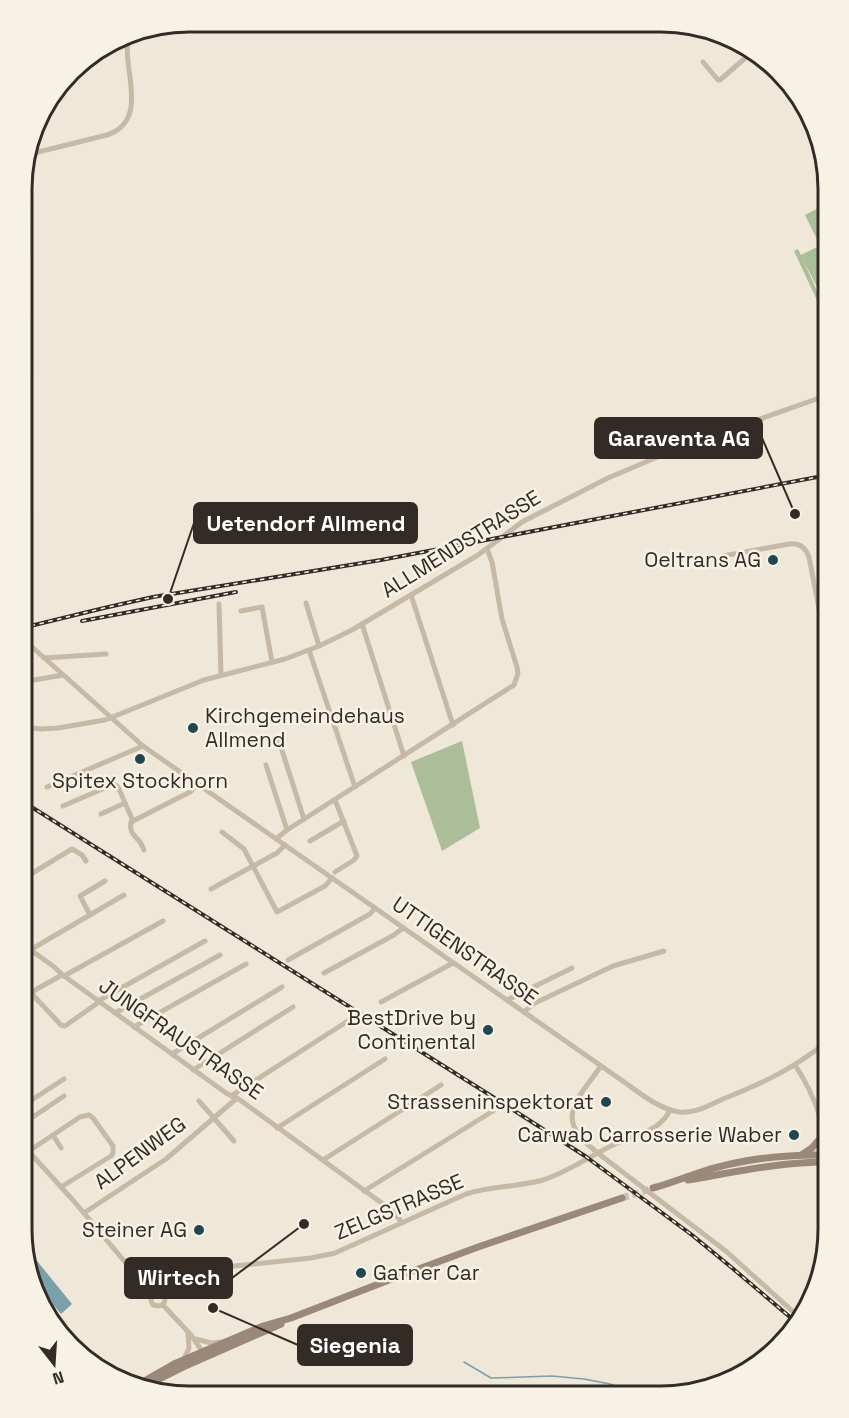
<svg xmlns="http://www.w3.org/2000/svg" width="849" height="1418" font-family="'Space Grotesk',sans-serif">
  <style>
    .green { fill: #acbd9a }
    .water { fill: #7aa1aa }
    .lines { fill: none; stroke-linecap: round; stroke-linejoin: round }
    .stream { stroke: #7aa1aa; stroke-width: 1.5 }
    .secondary-tunnel { stroke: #c9c2b5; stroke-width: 7; stroke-dasharray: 7 3.5; stroke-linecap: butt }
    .minor { stroke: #c6baa6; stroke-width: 5 }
    .secondary { stroke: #9a8978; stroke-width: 7 }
    .rail-casing { stroke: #332c26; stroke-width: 4 }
    .rail { stroke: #f8f2e5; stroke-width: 1.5; stroke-dasharray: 4.5; stroke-linecap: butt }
    .minor-bridge { stroke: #c6baa6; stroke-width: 5 }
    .poi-dot { fill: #1f4752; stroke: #f8f2e5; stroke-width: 2 }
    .labels { text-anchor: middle; stroke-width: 5; stroke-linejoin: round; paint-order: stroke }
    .street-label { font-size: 21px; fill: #332c26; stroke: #f8f2e5 }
    .poi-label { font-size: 21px; fill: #332c26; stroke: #f8f2e5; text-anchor: end }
    .rim { fill: none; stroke: #332c26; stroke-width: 3 }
    .leader { fill: none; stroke: #332c26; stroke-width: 2 }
    .callout-dot { fill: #332c26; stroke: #f8f2e5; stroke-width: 2 }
    .callout { fill: #332c26; stroke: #332c26; stroke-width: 2 }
    .callout-label { font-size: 22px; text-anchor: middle; font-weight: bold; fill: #fff }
  </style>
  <rect width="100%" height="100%" fill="#efe8d9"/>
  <g class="green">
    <path d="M828 203V262L805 215Z"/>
    <path d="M817 247 828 269V281L817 287 803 260 828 315V324L794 251 798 249 801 255Z"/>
    <path d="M462 741 480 828 442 851 411 762Z"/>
  </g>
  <path class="water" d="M33 1256 72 1304 61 1314 30 1276 27 1261Z"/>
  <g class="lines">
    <path class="stream" d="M464 1362 491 1378 552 1376 584 1379 610 1384 646 1397"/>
    <path class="secondary-tunnel" d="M622 1198 651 1189"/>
    <g class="minor">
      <path d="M703 62 718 80H720L751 53"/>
      <path d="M26 155 107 135C141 124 131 88 128 62 127 52 127 43 127 33"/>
      <path d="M723 556 789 544C800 543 805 547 809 557L828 656"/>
      <path d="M411 595 453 725"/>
      <path d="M306 603 319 646"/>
      <path d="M219 604 221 675"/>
      <path d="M241 611 262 607 272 662"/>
      <path d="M362 624 404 756"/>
      <path d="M22 638 143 746 627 1084C642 1095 660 1109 679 1112 695 1114 710 1105 723 1099 765 1082 793 1069 828 1041"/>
      <path d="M309 650 355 787"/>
      <path d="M44 658 106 654"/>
      <path d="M22 682 63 675"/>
      <path d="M22 727 41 729 58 728 105 720 204 680 285 659 319 646 352 630 478 555 522 522 608 478 686 445 828 395"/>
      <path d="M279 741 304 819"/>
      <path d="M266 765 287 830"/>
      <path d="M47 787 143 746"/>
      <path d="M63 806 114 784 118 787 133 821"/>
      <path d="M101 814 125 803"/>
      <path d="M222 832 244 849 277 912 325 886 332 878"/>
      <path d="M276 839 287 830 514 685 518 673 517 667 502 619 492 562 487 549"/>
      <path d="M310 841 344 821"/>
      <path d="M144 850C144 849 140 842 140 842 134 835 129 832 131 822L190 792 198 784"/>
      <path d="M335 872 354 860 357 856 335 800"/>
      <path d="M21 880 72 849 82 855 86 861"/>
      <path d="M211 889 277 853 285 845"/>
      <path d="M90 915 80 896 105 881"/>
      <path d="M21 943 53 966 64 976 226 1093 240 1100 394 1212 402 1223"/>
      <path d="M30 950 124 895"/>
      <path d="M288 960 370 914 375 908"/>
      <path d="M324 973 394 935 403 928"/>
      <path d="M62 975 35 990 32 994 61 1025 65 1026 99 1002"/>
      <path d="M64 976 163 921"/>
      <path d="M507 1000 572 968"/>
      <path d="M98 1001 205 941"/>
      <path d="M381 1002 453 963"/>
      <path d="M524 1012 533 1004 613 966 664 951"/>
      <path d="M115 1013 220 955"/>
      <path d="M134 1027 246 964"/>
      <path d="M172 1054 282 987"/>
      <path d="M795 1065C812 1091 826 1124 825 1156"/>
      <path d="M193 1070 293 1007"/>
      <path d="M231 1096 351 1019"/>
      <path d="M199 1101 234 1141"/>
      <path d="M21 1107 64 1079"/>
      <path d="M21 1125 64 1096"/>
      <path d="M277 1128 385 1059"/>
      <path d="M53 1135 61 1148"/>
      <path d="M21 1143 72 1199 152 1294"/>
      <path d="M593 1149C553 1118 579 1098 601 1066"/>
      <path d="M29 1151 80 1117 89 1115 93 1118 113 1146V1153L111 1156 61 1187"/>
      <path d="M603 1157 727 1252 799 1317"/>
      <path d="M323 1160 441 1085"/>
      <path d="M364 1191 493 1111"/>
      <path d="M84 1213 166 1159 237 1098"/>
      <path d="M152 1294 157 1291 164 1294 165 1300 163 1305"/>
      <path d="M152 1294 151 1301 153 1305 158 1306 163 1305"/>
      <path d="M164 1294 185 1280 198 1273 216 1268 311 1258 335 1253 466 1194C491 1186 518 1187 543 1180 568 1172 590 1156 613 1145 627 1138 642 1135 655 1127 662 1122 667 1117 670 1110"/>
      <path d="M163 1305 191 1335 204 1354"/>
      <path d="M196 1339 211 1343 222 1342"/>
      <path d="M184 1359 189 1348 188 1332"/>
    </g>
    <g class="secondary">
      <path d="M803 1154 812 1148 823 1135 828 1141"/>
      <path d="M688 1180C735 1172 780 1162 828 1162"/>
      <path d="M653 1188C668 1184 683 1178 698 1173 740 1159 784 1154 828 1155"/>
      <path d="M139 1384 174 1364 263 1326 291 1318 389 1280 478 1247 622 1198"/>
      <path d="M145 1386 183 1367 281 1324"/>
    </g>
    <g class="rail-casing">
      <g id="rail">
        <path d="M82 621 236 592"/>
        <path d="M22 628 104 608 153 597 381 560 828 475"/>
        <path d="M22 801 493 1097 585 1156 692 1235 731 1267 797 1323"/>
      </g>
    </g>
    <use href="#rail" class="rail"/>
    <path class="minor-bridge" d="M593 1149 603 1157"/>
  </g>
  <g class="poi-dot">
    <circle cx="773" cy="560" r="6"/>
    <circle cx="193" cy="728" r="6"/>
    <circle cx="140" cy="759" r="6"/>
    <circle cx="488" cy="1030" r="6"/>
    <circle cx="606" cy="1102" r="6"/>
    <circle cx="794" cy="1135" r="6"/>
    <circle cx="199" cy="1230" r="6"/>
    <circle cx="361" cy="1273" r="6"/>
  </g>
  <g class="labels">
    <g class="street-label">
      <text transform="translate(461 544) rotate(-32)" y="7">ALLMENDSTRASSE</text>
      <text transform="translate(465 951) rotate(35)" y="7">UTTIGENSTRASSE</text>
      <text transform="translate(181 1039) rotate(35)" y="7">JUNGFRAUSTRASSE</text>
      <text transform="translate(140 1153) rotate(-36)" y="7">ALPENWEG</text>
      <text transform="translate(399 1207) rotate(-23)" y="7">ZELGSTRASSE</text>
    </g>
    <g class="poi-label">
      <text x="761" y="567">Oeltrans AG</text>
      <text x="205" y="723" text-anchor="start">Kirchgemeindehaus<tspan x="205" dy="24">Allmend</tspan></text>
      <text x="140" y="788" text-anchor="middle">Spitex Stockhorn</text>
      <text x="476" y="1025">BestDrive by<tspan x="476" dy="24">Continental</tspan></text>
      <text x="594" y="1109">Strasseninspektorat</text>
      <text x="782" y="1142">Carwab Carrosserie Waber</text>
      <text x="187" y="1237">Steiner AG</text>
      <text x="373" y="1280" text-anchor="start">Gafner Car</text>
    </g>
  </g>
  <path d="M0 0H849V1418H0ZM189 32H661A157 157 0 0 1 818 189V1229A157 157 0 0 1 661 1386H189A157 157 0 0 1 32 1229V189A157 157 0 0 1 189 32Z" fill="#f8f2e5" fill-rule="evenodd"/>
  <path class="rim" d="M189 32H661A157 157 0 0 1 818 189V1229A157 157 0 0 1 661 1386H189A157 157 0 0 1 32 1229V189A157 157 0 0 1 189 32Z"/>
  <path class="leader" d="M795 514L762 438M168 599L194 523M304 1224L232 1278M213 1308L298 1345"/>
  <g class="callout-dot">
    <circle cx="795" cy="514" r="6"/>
    <circle cx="168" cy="599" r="6"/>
    <circle cx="304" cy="1224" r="6"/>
    <circle cx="213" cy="1308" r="6"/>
  </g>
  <g class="callout">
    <rect x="595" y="418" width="167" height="40" rx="6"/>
    <rect x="194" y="503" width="223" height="40" rx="6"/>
    <rect x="125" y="1258" width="107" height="40" rx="6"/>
    <rect x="298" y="1325" width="114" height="40" rx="6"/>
  </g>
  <g class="callout-label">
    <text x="679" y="446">Garaventa AG</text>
    <text x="306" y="531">Uetendorf Allmend</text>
    <text x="179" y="1285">Wirtech</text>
    <text x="355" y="1353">Siegenia</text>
  </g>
  <g transform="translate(54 1364) rotate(163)" stroke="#f8f2e5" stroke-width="4.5" paint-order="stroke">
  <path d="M0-4.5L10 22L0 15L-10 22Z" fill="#332c26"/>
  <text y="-9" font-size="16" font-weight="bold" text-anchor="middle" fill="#332c26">N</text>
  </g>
</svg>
